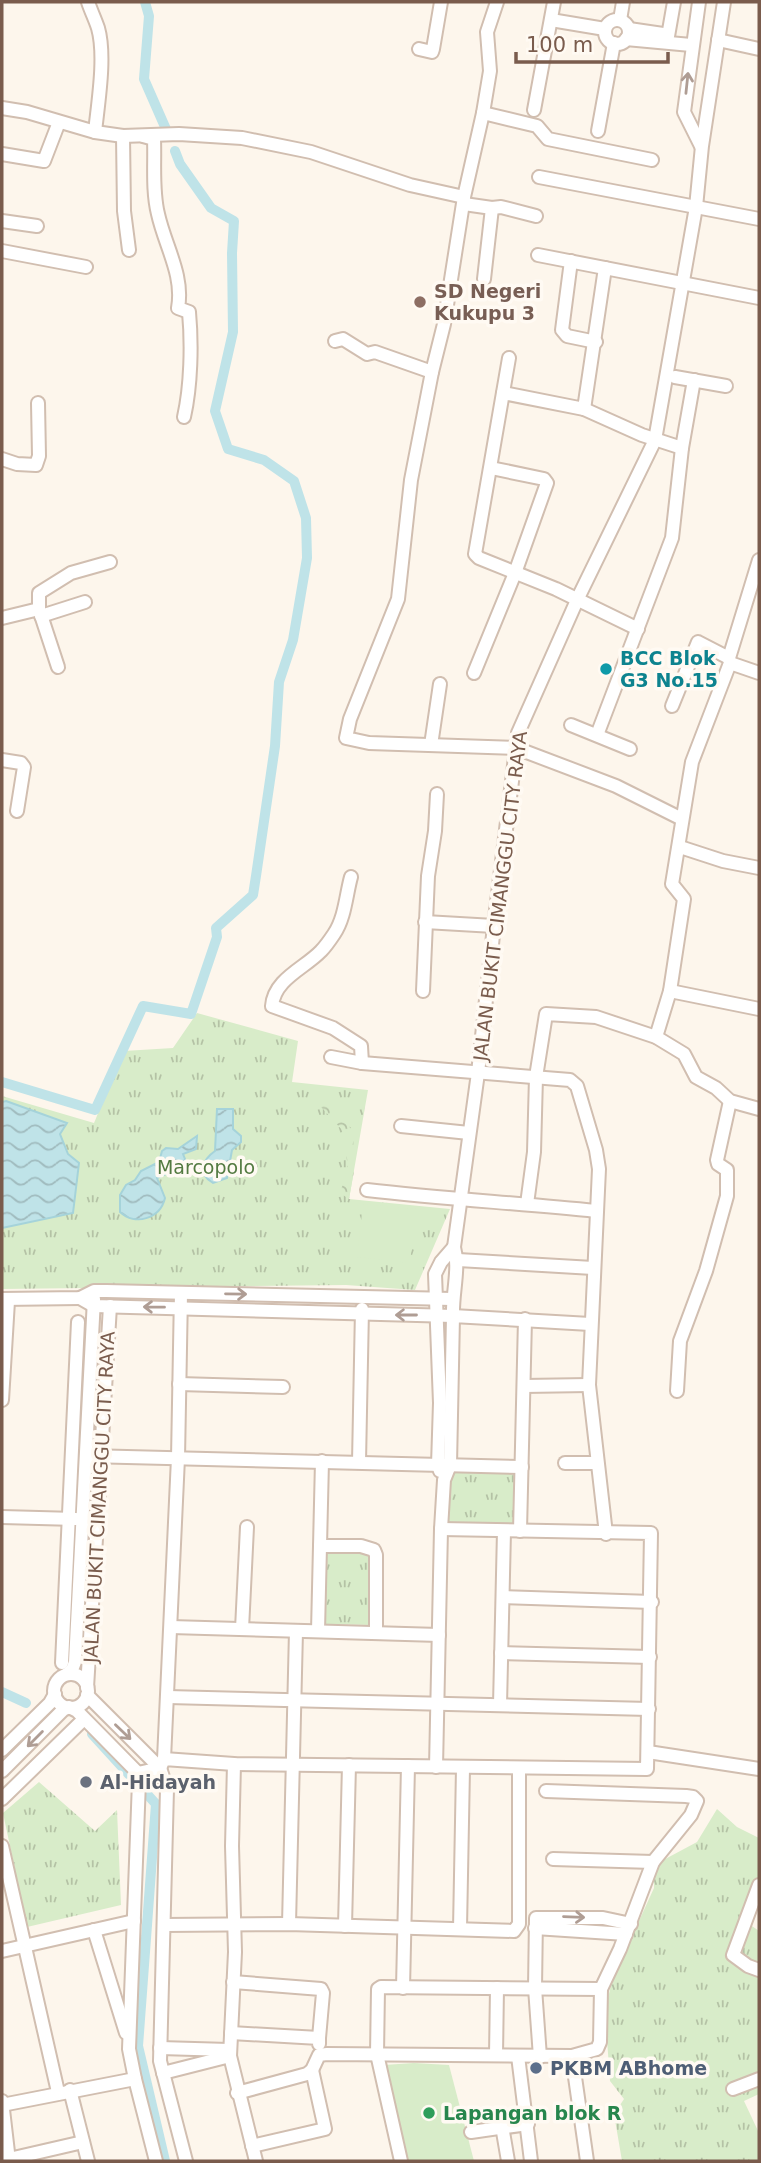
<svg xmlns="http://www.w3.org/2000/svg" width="761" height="2163" font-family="'DejaVu Sans',sans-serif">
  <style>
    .grass { fill: url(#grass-tufts) }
    .forest { fill: url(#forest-crowns) }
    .garden { fill: #d8ecc9 }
    .water { fill: url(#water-waves); stroke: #a5d3da; stroke-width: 2 }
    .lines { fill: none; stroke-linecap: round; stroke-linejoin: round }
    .canal { stroke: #bfe3e8; stroke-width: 10 }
    .street-casing { stroke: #d1beb0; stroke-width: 16 }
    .street { stroke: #fff; stroke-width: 12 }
    .oneway { stroke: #af9d94 }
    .education-dot { fill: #8d6e63; stroke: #fffaf3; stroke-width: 2.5 }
    .culture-dot { fill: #0f9aa8; stroke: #fffaf3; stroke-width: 2.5 }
    .worship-dot { fill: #6b7280; stroke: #fffaf3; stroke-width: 2.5 }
    .service-dot { fill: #5c6f8a; stroke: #fffaf3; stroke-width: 2.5 }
    .leisure-dot { fill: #2e9e5b; stroke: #fffaf3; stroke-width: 2.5 }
    .labels { text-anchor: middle; stroke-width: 7; stroke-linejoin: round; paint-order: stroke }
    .education-label { font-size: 19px; font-weight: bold; fill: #785e54; stroke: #fffaf3; text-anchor: start }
    .culture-label { font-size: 19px; font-weight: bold; fill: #0d838f; stroke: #fffaf3; text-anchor: start }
    .street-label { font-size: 19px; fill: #7a5c4d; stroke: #fffaf3 }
    .park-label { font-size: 19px; fill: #537a41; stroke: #fffaf3 }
    .worship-label { font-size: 19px; font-weight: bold; fill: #5b616d; stroke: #fffaf3; text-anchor: start }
    .service-label { font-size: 19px; font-weight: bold; fill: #4e5e75; stroke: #fffaf3; text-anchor: start }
    .leisure-label { font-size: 19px; font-weight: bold; fill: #27864d; stroke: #fffaf3; text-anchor: start }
  </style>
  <defs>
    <pattern id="grass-tufts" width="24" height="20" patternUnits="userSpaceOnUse" patternTransform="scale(1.75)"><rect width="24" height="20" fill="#d8ecc9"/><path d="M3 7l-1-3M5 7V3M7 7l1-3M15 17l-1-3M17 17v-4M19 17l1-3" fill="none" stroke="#b4c2a5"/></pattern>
    <pattern id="forest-crowns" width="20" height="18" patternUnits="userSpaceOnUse" patternTransform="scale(1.75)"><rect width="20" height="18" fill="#d8ecc9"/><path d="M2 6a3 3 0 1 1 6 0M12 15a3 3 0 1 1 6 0" fill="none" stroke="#b4c2a5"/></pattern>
    <pattern id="water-waves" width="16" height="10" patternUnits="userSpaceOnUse" patternTransform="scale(1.75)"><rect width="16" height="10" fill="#bfe3e8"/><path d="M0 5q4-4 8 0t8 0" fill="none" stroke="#a0bbbe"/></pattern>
  </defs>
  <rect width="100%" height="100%" fill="#fdf6ec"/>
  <g class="grass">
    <path d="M197 1013 298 1041 292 1082 368 1090 349 1199 450 1209 415 1290 346 1285 2 1289V1096L94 1123 124 1051 173 1048Z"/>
    <path d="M450 1471H517V1526L448 1524Z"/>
    <path d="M324 1550 372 1551 371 1625 323 1624Z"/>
    <path d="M39 1782 95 1831 117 1810 121 1905 27 1927 3 1813Z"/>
    <path d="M717 1809 737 1827 759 1838V1892L749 1924 759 1931V2094L744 2101 759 2133V2161H622L614 2114 624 2099 610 2081 605 2012 612 1980 654 1888V1865L697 1842Z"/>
  </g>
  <path class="forest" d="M319 1093 353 1131 354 1171 349 1199 340 1193 348 1168 343 1131 313 1098Z"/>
  <g class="garden">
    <path d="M363 1204 416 1209 410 1263 357 1257Z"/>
    <path d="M414 2063 449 2065 474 2161H407L384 2065Z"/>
  </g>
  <g class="water">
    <path d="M6 1101 67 1123 60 1134 68 1154 79 1163 73 1213 2 1228V1102Z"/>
    <path d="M217 1109H233V1129L241 1136V1142L232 1150 227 1178 213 1183C197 1174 202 1160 215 1151Z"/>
    <path d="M197 1136 196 1149 183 1154 185 1159 181 1168 176 1171 169 1169 166 1174 157 1178 165 1198C160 1219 135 1226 120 1212V1195L126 1185 135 1180 141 1171 159 1162 162 1151 166 1148 178 1149Z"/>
  </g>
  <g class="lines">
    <g class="canal">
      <path d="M145 2 149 16 144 79 169 136"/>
      <path d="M2 1082 95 1110 143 1006 191 1014 217 937 216 928 253 895 256 876 275 746 279 682 293 640 307 558 306 518 294 481 264 460 228 449 215 411 233 332 232 253 234 221 211 208 180 164 175 151"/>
      <path d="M2 1692 26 1703"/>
      <path d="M92 1734 156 1804 138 2046 165 2161"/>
    </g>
    <g class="street-casing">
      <g id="street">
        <path d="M88 2C91 11 95 19 98 28 106 56 98 103 95 132"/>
        <path d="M497 2 487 32 490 71 483 113 464 197 444 324 432 372 411 480 398 599 350 719 346 738 369 743 516 748 616 786 682 819"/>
        <path d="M699 2 684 112 701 146"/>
        <path d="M551 20 605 29"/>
        <path d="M620 20 623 2"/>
        <circle cx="617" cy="32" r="12"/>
        <path d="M629 29 663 34"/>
        <path d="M626 39 691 45"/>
        <path d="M718 40 759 49"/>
        <path d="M667 42 674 2"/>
        <path d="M419 49 432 52 433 49 441 2"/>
        <path d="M2 108 27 112 95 132 123 136 179 134 242 138 311 152 410 185 464 197"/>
        <path d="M534 110 554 2"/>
        <path d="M483 113 537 126 548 139 652 160"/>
        <path d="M598 131 614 43"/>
        <path d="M123 136 124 211 129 250"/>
        <path d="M143 136 154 139C155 163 152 190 158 214 165 246 184 275 178 308L189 312C192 344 191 386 184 417"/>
        <path d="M2 154 44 161 59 122"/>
        <path d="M539 177 759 219"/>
        <path d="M464 204 492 208 484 279"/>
        <path d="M492 208 501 207 536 216"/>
        <path d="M2 221 37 226"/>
        <path d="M2 251 86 267"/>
        <path d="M538 255 759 298"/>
        <path d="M571 261 562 330 567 336 596 342"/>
        <path d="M335 341 343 339 367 354 375 352 432 372"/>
        <path d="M509 358 475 554 479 558 556 589 638 629"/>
        <path d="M675 377 726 386"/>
        <path d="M503 393 584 409 605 268"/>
        <path d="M584 409 642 435 682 448"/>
        <path d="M2 459 17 464 36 465 39 456 38 403"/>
        <path d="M39 609 58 667"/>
        <path d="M41 616 85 602"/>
        <path d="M2 618 39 609V593L71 573 110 562"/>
        <path d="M730 663 759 673"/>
        <path d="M474 673 515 573 547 483 544 479 491 468"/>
        <path d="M672 706 698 642 729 658"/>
        <path d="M571 725 630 749"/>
        <path d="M597 735 672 538 682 448 694 380"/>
        <path d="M431 745 440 684"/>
        <path d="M2 760 21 763 24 767 17 811"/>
        <path d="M680 847 723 861 759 868"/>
        <path d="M351 877C346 895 345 918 334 934 330 940 326 946 321 951 305 968 274 979 272 1006L333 1028 361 1046 362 1063"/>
        <path d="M425 922 494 926"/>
        <path d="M423 991 428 876 435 831 437 794"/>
        <path d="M670 991 759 1009"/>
        <path d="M656 1037 670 991 684 899 672 884 673 878 692 762 730 663 729 658 759 560"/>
        <path d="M331 1057 362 1063 570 1080 577 1086 596 1150 599 1169 589 1385 606 1534"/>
        <path d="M401 1126 469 1133"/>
        <path d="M367 1190C443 1199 520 1203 596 1211"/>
        <path d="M527 1204 534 1152 536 1077 546 1014 596 1017 656 1037 684 1054 696 1077 716 1088 730 1101 759 1109"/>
        <path d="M458 1260 593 1268"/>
        <path d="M80 1298 94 1306 453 1316C452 1293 460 1269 454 1247L478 1073 494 926 518 733 578 598 655 440 696 207 702 146 724 2"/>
        <path d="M2 1299 80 1298 94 1291H106L452 1299"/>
        <path d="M179 1384 283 1387"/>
        <path d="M524 1386 589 1385"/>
        <path d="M677 1391 680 1341 706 1271 727 1196V1170L718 1164 717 1160 730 1101"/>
        <path d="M2 1400 8 1301"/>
        <path d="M87 1456 522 1467"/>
        <path d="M359 1462 362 1309"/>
        <path d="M565 1463H597"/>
        <path d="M440 1471 438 1465 440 1403 435 1274 441 1262 454 1247"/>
        <path d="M2 1517 76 1519"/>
        <path d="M520 1531 525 1319"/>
        <path d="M320 1546H361L374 1550 376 1555V1633"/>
        <path d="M503 1597 652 1602"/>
        <path d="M171 1627 439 1635"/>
        <path d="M242 1629 247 1527"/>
        <path d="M318 1631 322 1461"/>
        <path d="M501 1653 650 1657"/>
        <path d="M62 1663 78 1322"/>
        <path d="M67 1674 72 1670 75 1662 94 1299"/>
        <circle cx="71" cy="1691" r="17"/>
        <path d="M87 1688 110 1306"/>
        <path d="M87 1695 160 1768 167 1789 160 2061 186 2161"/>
        <path d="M168 1697 649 1709"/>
        <path d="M500 1705 504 1531"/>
        <path d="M2 1750 50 1703 55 1694"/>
        <path d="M648 1752 759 1769"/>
        <path d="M164 1759 178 1458 181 1293"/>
        <path d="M234 1764 232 1846 235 1952 230 2056 256 2161"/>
        <path d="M436 1767 441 1529 444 1480 450 1465 453 1316 590 1324"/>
        <path d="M2 1771 63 1710 69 1707 77 1711 138 1773 139 1781 129 2049 135 2079 156 2161"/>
        <path d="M138 1773 160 1768 164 1759 234 1764 647 1769 651 1533 441 1529"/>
        <path d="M2 1799 84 1719"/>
        <path d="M2 1846 58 2092"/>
        <path d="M553 1859 653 1862"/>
        <path d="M759 1885 733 1955 748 1966 759 1970"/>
        <path d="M289 1924 296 1631"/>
        <path d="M164 1925 289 1924 514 1931 519 1924V1768"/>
        <path d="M345 1926 349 1765"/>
        <path d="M535 1928 626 1934"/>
        <path d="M460 1929 463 1768"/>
        <path d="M94 1930 126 2033"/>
        <path d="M2 1951 134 1921"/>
        <path d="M233 1982 321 1989 323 1993 319 2038"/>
        <path d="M403 1988 408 1766"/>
        <path d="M231 2033 319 2038V2044"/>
        <path d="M160 2048 229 2050"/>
        <path d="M496 2055 497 1988"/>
        <path d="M518 2056 531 2161"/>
        <path d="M572 2056 587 2161"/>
        <path d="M540 2057 535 1988 536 1918H603L631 1924"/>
        <path d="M163 2073 230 2056"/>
        <path d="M733 2089 759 2079"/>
        <path d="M70 2090 88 2161"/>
        <path d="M237 2093 307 2074 312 2070 319 2055 327 2054 572 2056 597 2049 600 2042 601 1989 620 1949 653 1862 691 1815 697 1801 693 1797 686 1796 546 1791"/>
        <path d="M2 2101 9 2161"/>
        <path d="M2 2105 135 2079"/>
        <path d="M502 2126 508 2161"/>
        <path d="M471 2132 528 2124"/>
        <path d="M252 2146 325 2129 312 2070"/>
        <path d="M9 2159 83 2142"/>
        <path d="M401 2161 377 2054 378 1989 381 1987 601 1989"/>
      </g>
    </g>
    <use href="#street" class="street"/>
  </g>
  <defs><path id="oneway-shaft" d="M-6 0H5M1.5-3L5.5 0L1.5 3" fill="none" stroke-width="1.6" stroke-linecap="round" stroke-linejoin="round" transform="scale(1.75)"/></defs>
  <g class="oneway">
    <use href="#oneway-shaft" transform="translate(687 83) rotate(-84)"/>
    <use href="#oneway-shaft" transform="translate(236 1294) rotate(1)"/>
    <use href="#oneway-shaft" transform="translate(154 1307) rotate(-179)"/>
    <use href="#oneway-shaft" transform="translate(406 1315) rotate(-180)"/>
    <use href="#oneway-shaft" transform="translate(123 1732) rotate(44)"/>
    <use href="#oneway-shaft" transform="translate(35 1739) rotate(135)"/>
    <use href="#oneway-shaft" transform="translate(574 1917) rotate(2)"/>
  </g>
  <circle class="education-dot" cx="420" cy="302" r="7"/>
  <circle class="culture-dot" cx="606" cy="669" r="7"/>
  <circle class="worship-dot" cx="86" cy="1782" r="7"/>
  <circle class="service-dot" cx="536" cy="2068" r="7"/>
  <circle class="leisure-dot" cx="429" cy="2113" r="7"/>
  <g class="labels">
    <g class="education-label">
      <text x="434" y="298">SD Negeri<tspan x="434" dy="22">Kukupu 3</tspan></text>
    </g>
    <g class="culture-label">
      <text x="620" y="665">BCC Blok<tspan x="620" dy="22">G3 No.15</tspan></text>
    </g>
    <g class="street-label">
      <text transform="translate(500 896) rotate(-83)" y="7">JALAN BUKIT CIMANGGU CITY RAYA</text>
      <text transform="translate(99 1497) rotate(-87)" y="7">JALAN BUKIT CIMANGGU CITY RAYA</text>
    </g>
    <g class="park-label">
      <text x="206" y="1174">Marcopolo</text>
    </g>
    <g class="worship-label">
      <text x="100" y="1789">Al-Hidayah</text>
    </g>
    <g class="service-label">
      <text x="550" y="2075">PKBM ABhome</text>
    </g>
    <g class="leisure-label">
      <text x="443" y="2120">Lapangan blok R</text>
    </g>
  </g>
  <rect width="761" height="2163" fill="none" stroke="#7a5c4d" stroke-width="7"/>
  <path d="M516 52v10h152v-10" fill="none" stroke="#7a5c4d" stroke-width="3.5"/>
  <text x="526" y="52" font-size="21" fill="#7a5c4d" stroke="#fffaf3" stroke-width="5" paint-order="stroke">100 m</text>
</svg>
